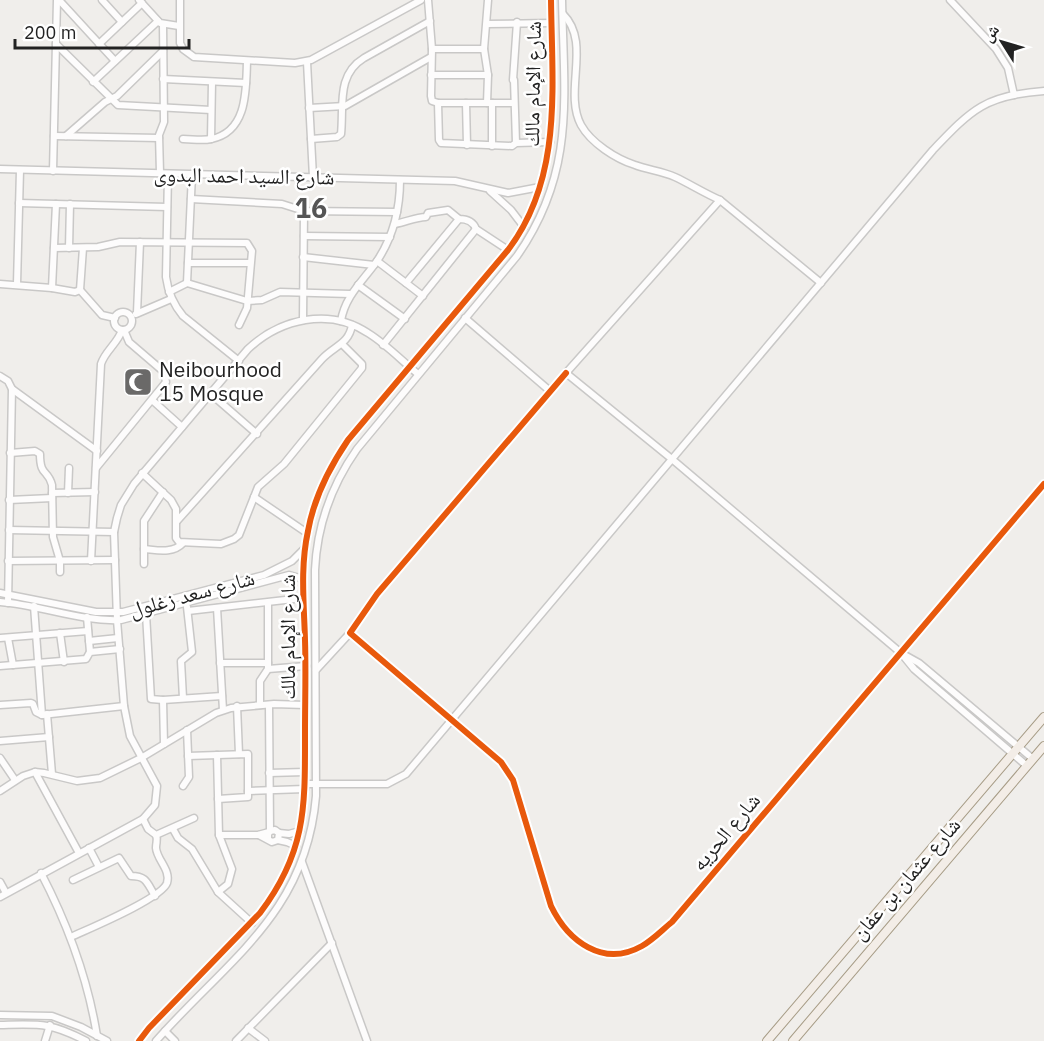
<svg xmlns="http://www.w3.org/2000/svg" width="1044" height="1041" font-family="'IBM Plex Sans','Noto Naskh Arabic',sans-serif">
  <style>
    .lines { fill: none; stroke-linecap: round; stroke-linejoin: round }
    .minor-casing { stroke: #c9c8c7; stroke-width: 9 }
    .major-casing { stroke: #a79c86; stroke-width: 10 }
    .minor { stroke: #fdfcfc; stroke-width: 6 }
    .major { stroke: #f3ede7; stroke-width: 8 }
    .cycleway-casing { stroke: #fff; stroke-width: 10 }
    .cycleway { stroke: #e8590c; stroke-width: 6 }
    .labels { text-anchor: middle; stroke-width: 5; stroke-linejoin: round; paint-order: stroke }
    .street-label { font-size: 21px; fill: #222; stroke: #fff }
    .poi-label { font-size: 21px; fill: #222; stroke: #fff; text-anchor: start }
    .district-label { font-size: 27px; font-weight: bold; fill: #555; stroke: #fff }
  </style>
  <rect width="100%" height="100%" fill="#f0eeeb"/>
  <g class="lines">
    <g class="minor-casing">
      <g id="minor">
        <path d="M59 0 115 61"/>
        <path d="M102 0 122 22"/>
        <path d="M139 0 160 23 179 26"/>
        <path d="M180 0V43L183 49 194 57 295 63 311 60 421 0"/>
        <path d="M428 0 432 49 431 96 432 101 438 103H514"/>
        <path d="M950 0 996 49 1008 68 1014 95"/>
        <path d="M563 14C592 43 563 91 581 125 591 143 616 159 635 165 648 170 662 171 675 177 690 184 704 193 720 200"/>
        <path d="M487 24 551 23"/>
        <path d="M56 44 118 105 211 110"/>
        <path d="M99 44 142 3"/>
        <path d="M432 49H484"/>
        <path d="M307 62 313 177"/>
        <path d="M431 75H488"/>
        <path d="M163 79 246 83"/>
        <path d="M93 82 158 21"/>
        <path d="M438 103 439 140 441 143 512 146 516 143 550 142"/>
        <path d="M466 103 467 145"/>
        <path d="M487 103 488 75 484 49 488 0"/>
        <path d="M492 103V146"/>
        <path d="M309 108 345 106 431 57"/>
        <path d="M54 136 159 138"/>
        <path d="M66 136 105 102 117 96 163 51"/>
        <path d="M183 139C192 139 202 141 211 139 248 132 246 89 247 61"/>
        <path d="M211 139 212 82"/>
        <path d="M311 139 337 137 341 134C344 106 336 75 364 58L430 21"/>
        <path d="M516 143 514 80H513L517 22"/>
        <path d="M0 169 455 181 508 193 540 187"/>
        <path d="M53 171 57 0"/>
        <path d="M160 173 159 135 164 122 163 24"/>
        <path d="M168 174 166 277C168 292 173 304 183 316L239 361"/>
        <path d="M490 191 511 210 524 227"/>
        <path d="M191 199 282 204 304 211 397 212"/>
        <path d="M19 203 167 207"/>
        <path d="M395 224C406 222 416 217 426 217L428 213 448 210 459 219C467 219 473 221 476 229L508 250"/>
        <path d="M304 236 390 237"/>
        <path d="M54 248 98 247 120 242 247 243 252 251 247 308 239 325"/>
        <path d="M69 248 70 204"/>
        <path d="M303 257 374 265"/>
        <path d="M377 261 423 296"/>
        <path d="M188 263H250"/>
        <path d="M187 283 192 174"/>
        <path d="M406 283 459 219"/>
        <path d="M821 283 720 200 566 373 673 460 901 653 919 663 1033 759"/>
        <path d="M0 284 52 288 75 292 80 290 102 315 115 318"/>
        <path d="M17 284 20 170"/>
        <path d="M358 285 405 319"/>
        <path d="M52 288 56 204"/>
        <path d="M80 290 83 248"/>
        <path d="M169 292 187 283 247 301 262 300 280 292 350 294"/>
        <circle cx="123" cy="321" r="9"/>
        <path d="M137 313 140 242"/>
        <path d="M136 314 171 299"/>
        <path d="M465 318 550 391"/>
        <path d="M303 320 304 211"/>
        <path d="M341 321C345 296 363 281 377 261 393 237 400 208 400 180"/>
        <path d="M383 345 476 229"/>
        <path d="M566 373 377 594 350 633 501 762 513 780 551 906C568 941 603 968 642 946 654 939 662 930 672 922L1044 484"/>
        <path d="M0 376 8 381 12 389 8 603"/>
        <path d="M12 389 97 451"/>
        <path d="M211 394 257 434"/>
        <path d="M152 400 182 427"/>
        <path d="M10 453 35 451 40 454C40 477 48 469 52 485L53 537 60 561V572"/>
        <path d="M96 468 166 382 164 372 129 342 124 330"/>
        <path d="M142 473 171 500 176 509V538L179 542 221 544 234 539 239 535 258 487 284 464 362 368V364L342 344"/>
        <path d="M52 493 95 492"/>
        <path d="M68 493 69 468"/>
        <path d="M254 497 307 533"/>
        <path d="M9 500 52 498"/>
        <path d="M177 521 322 359C334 346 349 344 352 325"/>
        <path d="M9 530 114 532"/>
        <path d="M144 549C157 550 173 554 183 543"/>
        <path d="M8 561 115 560"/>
        <path d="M91 561 101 364C105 351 118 343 122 330"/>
        <path d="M144 564V521L163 492"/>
        <path d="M0 593 96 612H123L264 575 292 561 305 548"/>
        <path d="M0 602C41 605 80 622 121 620L289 575 303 579"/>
        <path d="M34 606 42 715"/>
        <path d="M217 608 223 710"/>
        <path d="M188 611 303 598"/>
        <path d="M146 614 151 699 163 700 222 696"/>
        <path d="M87 617 90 652"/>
        <path d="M60 633 64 662"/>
        <path d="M0 638 88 631"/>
        <path d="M8 638 13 665"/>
        <path d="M89 641 118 638"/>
        <path d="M901 653 914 669 1027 766"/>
        <path d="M220 663H268"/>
        <path d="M0 666 86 659 90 652 120 649"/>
        <path d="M268 669 306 666"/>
        <path d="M316 670 350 633"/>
        <path d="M183 698 181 661 192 652 187 607"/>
        <path d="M163 700 164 744"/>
        <path d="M0 705 31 703 33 704 36 712 42 715 124 706"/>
        <path d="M260 705V681L268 669V604"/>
        <path d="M269 705 270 831"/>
        <path d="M237 706 239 754"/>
        <path d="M47 714 52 774"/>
        <path d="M0 741 49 737"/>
        <path d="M217 755 219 835 232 869 228 884 218 892"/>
        <path d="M188 756 248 754V797L218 799"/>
        <path d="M0 758 15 780"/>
        <path d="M35 772 79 853"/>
        <path d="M269 773 305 772"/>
        <path d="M305 784H387L406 774 933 150C972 109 986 95 1044 91"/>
        <path d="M183 786 189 777 187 730"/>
        <path d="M0 791 23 776 35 772 44 773 77 781 100 778 141 758 216 713 231 708 274 704 305 705"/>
        <path d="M248 791 305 789"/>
        <path d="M143 819 148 829 156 835 194 818"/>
        <path d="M173 829 178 838 192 849 218 892 252 923"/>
        <path d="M279 833 289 834 300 831"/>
        <path d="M219 835H258L269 832"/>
        <path d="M259 835 272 842 278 840 279 833 275 830 270 831 268 834V839"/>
        <path d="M278 840 287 842 296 846"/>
        <path d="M89 848 99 867"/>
        <path d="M302 862 367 1041"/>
        <path d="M41 873C68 925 88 979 97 1036"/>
        <path d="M73 880 119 858 131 876C147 876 147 883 155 896"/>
        <path d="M0 882 6 893"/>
        <path d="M0 897 143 819 155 805 157 786 130 736 124 706 117 620 114 532 117 518 121 505 134 484 248 349C280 319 329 307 368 333 386 344 402 361 418 374"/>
        <path d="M71 937C88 929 161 899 167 883 171 870 157 860 156 848 156 842 158 840 156 835"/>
        <path d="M0 1015 52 1016 81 1027 107 1041"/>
        <path d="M0 1025C39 1024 50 1022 86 1041"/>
        <path d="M248 1028 265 1041"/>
        <path d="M165 1031 175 1041"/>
        <path d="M45 1041 50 1025"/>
        <path d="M139 1041 149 1028 260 913C307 851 305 805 305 732 305 701 306 671 305 640 304 604 300 567 308 531 314 497 329 468 348 440L508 250C563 178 552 86 551 0"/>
        <path d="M156 1041C227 960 306 914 316 796L315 570C317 525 331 486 357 449L517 256C576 172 564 97 562 0"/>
        <path d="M236 1041 332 943"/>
      </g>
    </g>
    <g class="major-casing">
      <g id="major">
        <path d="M767 1041 1044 717"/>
        <path d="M793 1041 1044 746"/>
      </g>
    </g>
    <use href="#minor" class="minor"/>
    <use href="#major" class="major"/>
    <g class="cycleway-casing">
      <g id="cycleway">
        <path d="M566 373 377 594 350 633 501 762 513 780 551 906C568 941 603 968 642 946 654 939 662 930 672 922L1044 484"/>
        <path d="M139 1041 149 1028 260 913C307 851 305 805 305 732 305 701 306 671 305 640 304 604 300 567 308 531 314 497 329 468 348 440L508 250C563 178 552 86 551 0"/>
      </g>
    </g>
    <use href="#cycleway" class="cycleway"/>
  </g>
  <defs>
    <g id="mosque-square" transform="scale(1.5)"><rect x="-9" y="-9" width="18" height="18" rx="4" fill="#6a6968" stroke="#fff"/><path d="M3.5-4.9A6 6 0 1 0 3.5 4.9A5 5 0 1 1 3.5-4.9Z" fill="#fff"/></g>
  </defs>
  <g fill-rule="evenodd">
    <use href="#mosque-square" x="138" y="382"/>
  </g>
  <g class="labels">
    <g class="street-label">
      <text transform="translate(533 84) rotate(-89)" y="7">شارع الإمام مالك</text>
      <text transform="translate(244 176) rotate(1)" y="7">شارع السيد احمد البدوى</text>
      <text transform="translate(192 594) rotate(-15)" y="7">شارع سعد زغلول</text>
      <text transform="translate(288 637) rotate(-90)" y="7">شارع الإمام مالك</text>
      <text transform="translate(726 832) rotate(-50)" y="7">شارع الحريه</text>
      <text transform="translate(906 879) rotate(-49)" y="7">شارع عثمان بن عفان</text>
    </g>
    <g class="poi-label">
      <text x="159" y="377">Neibourhood<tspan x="159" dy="24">15 Mosque</tspan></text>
    </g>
    <g class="district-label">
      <text x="311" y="218">16</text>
    </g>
  </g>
  <g transform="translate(1002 42) rotate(307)" stroke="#ffffff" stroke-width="4.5" paint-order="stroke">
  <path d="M0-4.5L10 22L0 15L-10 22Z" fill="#222222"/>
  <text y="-9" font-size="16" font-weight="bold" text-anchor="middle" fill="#222222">ش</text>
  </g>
  <path d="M15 39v9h174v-9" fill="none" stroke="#222222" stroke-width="3"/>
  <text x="24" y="39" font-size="18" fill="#222222" stroke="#ffffff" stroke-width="4.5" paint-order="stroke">200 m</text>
</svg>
